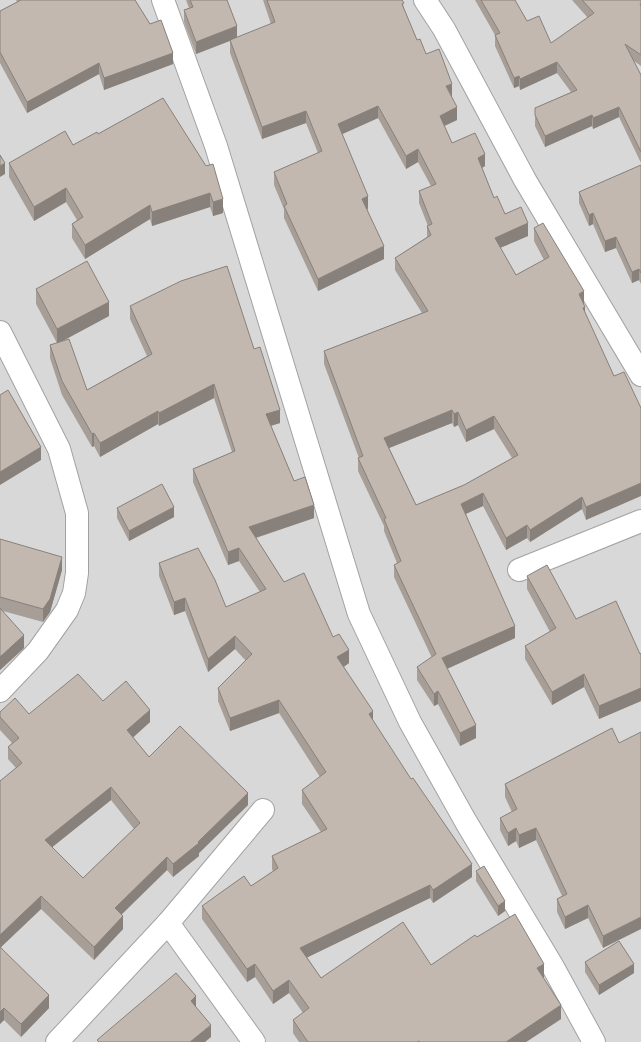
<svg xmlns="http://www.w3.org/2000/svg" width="641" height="1042" font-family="Mulish,sans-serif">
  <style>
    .residential { fill: #d9d8d8 }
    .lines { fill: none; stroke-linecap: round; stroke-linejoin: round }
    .street-casing { stroke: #a2a2a2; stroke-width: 24 }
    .street { stroke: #fff; stroke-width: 22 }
    .wall { fill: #a79e97; fill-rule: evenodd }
    .shaded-wall { fill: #88817b }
    .building { fill: #c2b8b0; stroke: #88817b; fill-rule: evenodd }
  </style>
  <rect width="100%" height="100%" fill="#ede9e0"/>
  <rect class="residential" x="0" y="0" width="641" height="1042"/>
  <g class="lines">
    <g class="street-casing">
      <g id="street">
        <path d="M163 0 216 146 359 614 410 722 466 822 553 967 594 1042"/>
        <path d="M425 0 444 29 525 180 641 375"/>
        <path d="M0 332 59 449 77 513V573L74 593 67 610 38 651 0 691"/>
        <path d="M519 570 641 521"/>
        <path d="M168 923 254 1042"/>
        <path d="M57 1042 168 923 263 810"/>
      </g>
    </g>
    <use href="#street" class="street"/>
  </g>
  <g class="wall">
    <path d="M16 0H135L173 64 104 90 99 74 27 113 0 63V11L17 2Z"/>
    <path d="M186 0H227L237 38 271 24 263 0H402L404 9 417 40 426 54 452 97 457 120 444 126 452 143 485 166 482 168 494 198 505 214 528 236 500 248 516 275 544 260 534 241V228L584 304 585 314 614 376 586 520 582 509 530 542 527 538 506 550 483 506 466 514 515 638 447 669 476 738 460 746 438 704 434 706 417 680V667L432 658 394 577V565L397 563 384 531V526L358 471V458H359L324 364V351L422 313 395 270V258L427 237V226H428L419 203V191L431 186 418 162 406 169 378 118 342 134 368 209H367L384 259 318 291 284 218V209L274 185V172L318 153 306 123 262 139 230 53V41L196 54 184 22V10L189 8ZM452 423 454 427 458 425 466 442 494 429 512 458 464 485 416 505 389 448Z"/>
    <path d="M475 0H515L527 21 551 43 588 18 572 0H641V66L634 61 641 75V163L619 117 593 129 592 126 545 147 535 126V108L571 92 557 73 520 90 519 86 514 88 495 46V35Z"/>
    <path d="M163 98 223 213 213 216 210 207 152 226 150 219 85 259 72 238V224L77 220 66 202 34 221 9 177V163L73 145 98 134Z"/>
    <path d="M641 165V284L639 280 632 283 616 248 605 252 593 224 589 226 579 203V192Z"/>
    <path d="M36 289 109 316 62 341 87 390 147 356 130 319V306L254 349 280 423 271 426 294 481 314 518 256 538 284 582 333 637 349 663 344 667 373 721 472 877 433 903 430 898 307 957 321 978 431 965 477 937 544 977 543 978 561 1019 526 1042H299L293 1033V1020L303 1013 289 993 273 1004 255 977 247 982 202 919V906L251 886 273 871 272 869V856L321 832 302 804V790L320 777 279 713 230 731 218 701V688L246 661 235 649 208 672 185 611 174 615 159 576V563L226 607 260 592 239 561 228 565 193 482V469L232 452 214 398 159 426 158 424 100 457 94 446 92 447 62 395 50 358V345L57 343 36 304Z"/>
    <path d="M117 508 174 517 129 541 117 518Z"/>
    <path d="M0 539 62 570 50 612 43 622 3 611 24 648 0 670Z"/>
    <path d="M527 576 576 619 640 654 641 653V701L599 719 584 687 552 705 525 659V646L550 632 527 589Z"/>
    <path d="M103 701 150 722 133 737 149 757 248 805 199 853V856L173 877 167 870 121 914 123 929 94 960 41 909 1 947 49 1008 21 1037 4 1020 0 1024V781L16 768 8 759V747L12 743 0 730V712L29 714ZM111 800 134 829 83 878 52 847Z"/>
    <path d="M612 728 603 948 588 918 565 929 557 912V899L562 896 536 840 519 848 516 841 508 846 500 830V818L512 812 505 797V784Z"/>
    <path d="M476 871 505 911 498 916 476 881Z"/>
    <path d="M585 962 634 973 599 995 585 972Z"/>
  </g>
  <g class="shaded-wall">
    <path d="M237 26V38L196 54V42Z"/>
    <path d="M173 53V64L104 90V78Z"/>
    <path d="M557 62V73L520 90V79Z"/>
    <path d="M99 63V74L27 113V102Z"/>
    <path d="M519 76V86L514 88V78Z"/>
    <path d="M452 84V97L446 86Z"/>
    <path d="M378 106V118L338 136V124Z"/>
    <path d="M457 107V120L440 128V116Z"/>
    <path d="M619 107V117L593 129V118Z"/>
    <path d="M306 111V123L262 139V127Z"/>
    <path d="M592 115V126L545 147V136Z"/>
    <path d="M418 149V162L406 169V156Z"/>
    <path d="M485 154V166L478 170V158Z"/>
    <path d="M5 163V174L0 177V166Z"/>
    <path d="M66 188V202L34 221V207Z"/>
    <path d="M210 193V207L152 226V212Z"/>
    <path d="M368 196V209L362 211V199Z"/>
    <path d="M223 199V213L213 216V202Z"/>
    <path d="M150 205V219L85 259V245Z"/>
    <path d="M593 213V224L589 226V215Z"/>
    <path d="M528 223V236L495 250V238Z"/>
    <path d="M616 237V248L605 252V241Z"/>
    <path d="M384 246V259L318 291V279Z"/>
    <path d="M639 269V280L632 283V272Z"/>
    <path d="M584 291V304L579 307V294Z"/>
    <path d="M109 302V316L57 344V329Z"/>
    <path d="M585 307V320L583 308Z"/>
    <path d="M214 384V398L159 426V413Z"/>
    <path d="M280 410V423L266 427V414Z"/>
    <path d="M452 410V423L384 450V438Z"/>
    <path d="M158 411V424L100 457V443Z"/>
    <path d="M458 412V425L454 427V414Z"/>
    <path d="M494 416V429L466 442V430Z"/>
    <path d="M94 433V446L92 447V434Z"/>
    <path d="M41 447V460L0 485V472Z"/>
    <path d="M641 483V496L586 520V507Z"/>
    <path d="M483 493V506L461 516V504Z"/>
    <path d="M582 497V509L530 542V530Z"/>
    <path d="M314 505V518L249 540V527Z"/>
    <path d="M174 507V517L129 541V531Z"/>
    <path d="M527 525V538L506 550V538Z"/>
    <path d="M239 548V561L228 565V552Z"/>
    <path d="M62 557V570L50 612 43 622V609Z"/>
    <path d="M185 598V611L174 615V602Z"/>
    <path d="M515 626V638L442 671V658Z"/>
    <path d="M24 635V648L0 670V657Z"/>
    <path d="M235 636V649L208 672V659Z"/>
    <path d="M349 650V663L337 671V657Z"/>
    <path d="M584 674V687L552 705V692Z"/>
    <path d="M641 688V701L599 719V706Z"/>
    <path d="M438 691V704L434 706V694Z"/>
    <path d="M279 700V713L230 731V718Z"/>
    <path d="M150 710V722L127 743V730Z"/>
    <path d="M373 711V725L369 714Z"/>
    <path d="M476 725V738L460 746V733Z"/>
    <path d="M111 787V800L45 853V840Z"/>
    <path d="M248 793V805L199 853V856L173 877V864L198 842Z"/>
    <path d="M516 828V841L508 846V833Z"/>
    <path d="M536 828V840L519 848V835Z"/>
    <path d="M167 857V870L115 921V908Z"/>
    <path d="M472 864V877L433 903V890Z"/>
    <path d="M430 885V898L300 961V948Z"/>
    <path d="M41 896V909L0 948V935Z"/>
    <path d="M505 901V911L498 916V906Z"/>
    <path d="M588 905V918L565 929V917Z"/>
    <path d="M123 916V929L94 960V947Z"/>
    <path d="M641 917V929L603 948V936Z"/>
    <path d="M255 964V977L247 982V969Z"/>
    <path d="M544 964V977L537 981V968Z"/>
    <path d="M634 964V973L599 995V985Z"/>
    <path d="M289 980V993L273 1004V991Z"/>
    <path d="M49 995V1008L21 1037V1024Z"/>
    <path d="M196 996V1008L191 1001Z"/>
    <path d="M561 1005V1019L526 1042H506Z"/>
    <path d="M4 1008V1020L0 1024V1012Z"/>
    <path d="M211 1025V1037L205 1042H190Z"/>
  </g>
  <g class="building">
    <path d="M21 0H135L150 24 161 20 173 53 104 78 99 63 27 102 0 52V11Z"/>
    <path d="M190 0H227L237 26 196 42 184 10 193 7Z"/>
    <path d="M267 0H402L404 3 402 4 417 40 420 39 426 54 439 49 452 84 446 86 457 107 440 116 452 143 475 133 485 154 478 158 494 198 497 196 505 214 521 207 528 223 495 238 516 275 549 257 534 228 543 223 584 291 579 294 585 307 583 308 614 376 624 372 641 408V483L586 507 582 497 530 530 527 525 506 538 483 493 461 504 515 626 442 658 476 725 460 733 438 691 434 694 417 667 436 654 394 565 401 561 384 519 386 518 358 458 363 456 324 351 428 311 395 258 431 235 427 226 432 224 419 191 436 184 418 149 406 156 378 106 338 124 368 196 362 199 384 246 318 279 284 206 287 204 274 172 322 151 306 111 262 127 230 40 275 22ZM452 410 454 414 458 412 466 430 494 416 518 455 464 485 416 505 384 438Z"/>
    <path d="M481 0H515L527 21 539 16 551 43 594 13 582 0H641V3L640 5H641V55L625 44 641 75V152L619 107 593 118 592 115 545 136 535 115V108L577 90 557 62 520 79 519 76 514 78 495 35 500 33Z"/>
    <path d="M163 98 206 166 213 164 223 199 213 202 210 193 152 212 150 205 85 245 72 224 83 217 66 188 34 207 9 163 65 131 73 145 97 132 98 134Z"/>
    <path d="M0 155 5 163 0 166Z"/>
    <path d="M641 165V273L639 269 632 272 616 237 605 241 593 213 589 215 579 192Z"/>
    <path d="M87 261 109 302 57 329 36 289Z"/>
    <path d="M227 266 254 349 260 347 280 410 266 414 294 481 305 477 314 505 249 527 284 582 304 573 333 637 339 634 349 650 337 657 373 711 369 714 411 779 413 778 472 864 433 890 430 885 300 948 321 978 403 922 431 965 475 935 477 937 515 914 544 964 537 968 561 1005 506 1042H420L419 1041 417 1042H308L293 1020 309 1008 289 980 273 991 255 964 247 969 202 906 244 876 251 886 278 868 272 856 327 829 302 790 326 772 279 700 230 718 218 688 252 654 235 636 208 659 185 598 174 602 159 563 198 548 215 580 226 607 266 589 239 548 228 552 193 469 235 451 214 384 159 413 158 411 100 443 94 433 92 434 62 381 50 345 69 339 87 390 152 354 130 306 181 281Z"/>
    <path d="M8 390 41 447 0 472V395Z"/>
    <path d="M162 484 174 507 129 531 117 508Z"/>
    <path d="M0 539 62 557 50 599 43 609 0 597Z"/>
    <path d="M547 565 576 619 616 601 640 654 641 653V688L599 706 584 674 552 692 525 646 556 628 527 576Z"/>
    <path d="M0 608 24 635 0 657Z"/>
    <path d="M78 674 103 701 126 681 150 710 127 730 149 757 180 726 248 793 198 842 199 843 173 864 167 857 115 908 123 916 94 947 41 896 0 935V781L22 763 8 747 19 738 0 717V712L15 698 29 714ZM111 787 140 823 83 878 45 840Z"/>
    <path d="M612 728 619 743 641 732V917L603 936 588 905 565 917 557 899 567 894 536 828 519 835 516 828 508 833 500 818 517 809 505 784Z"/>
    <path d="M484 866 505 901 498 906 476 871Z"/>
    <path d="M619 941 634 964 599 985 585 962Z"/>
    <path d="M0 947 49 995 21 1024 4 1008 0 1012Z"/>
    <path d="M176 973 196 996 191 1001 211 1025 190 1042H99L97 1040Z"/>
  </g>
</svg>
